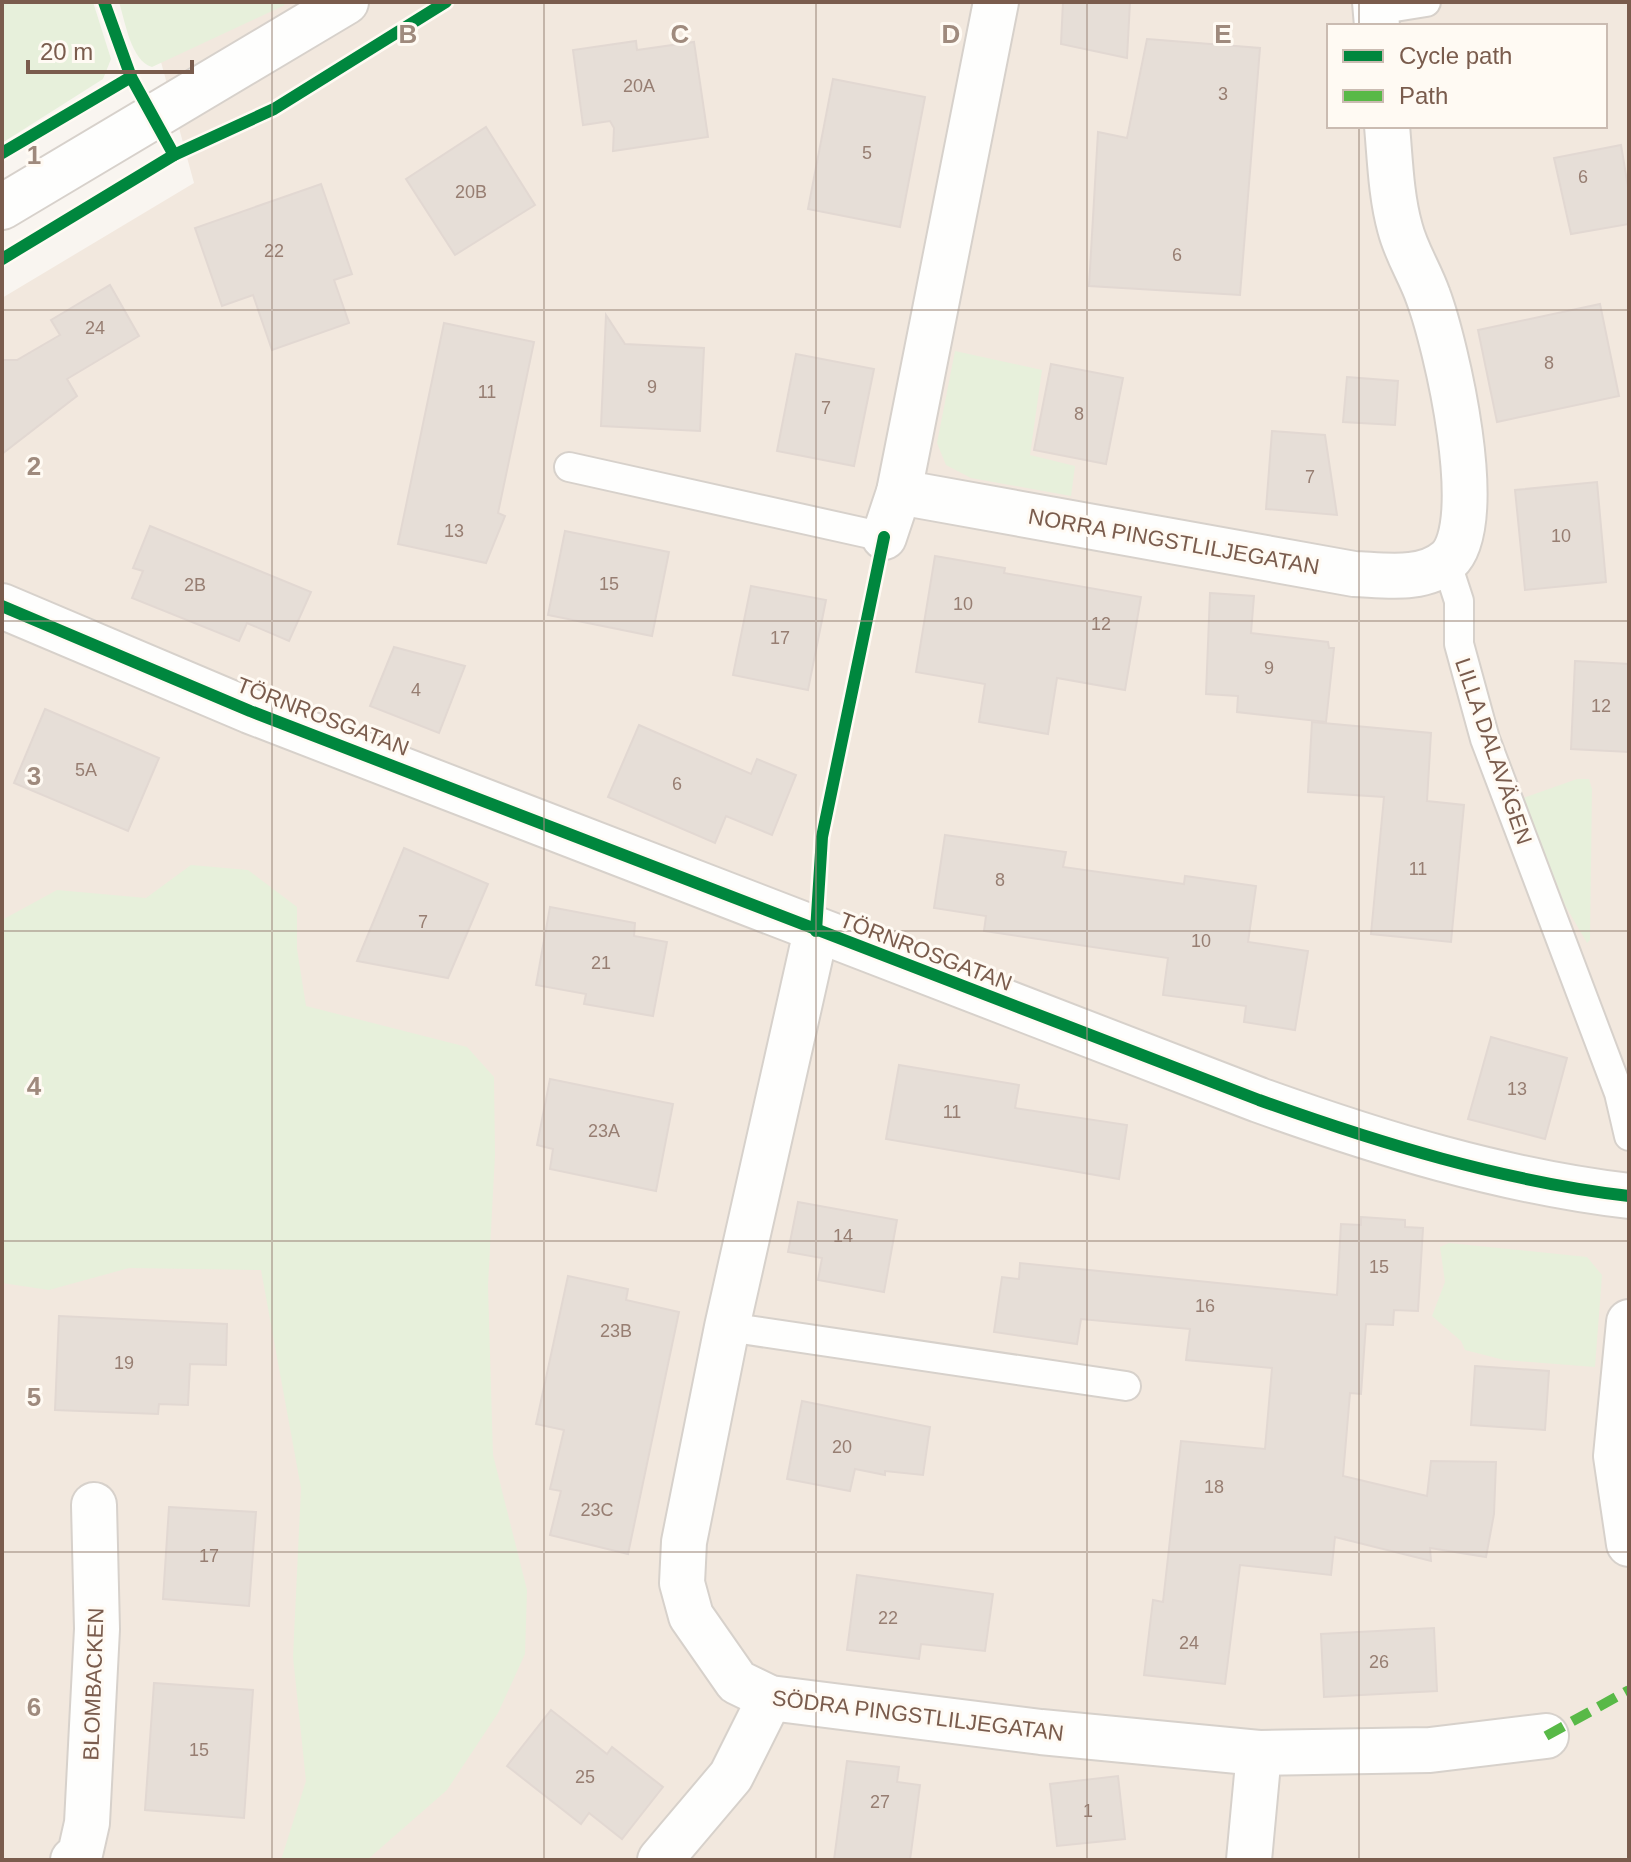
<svg xmlns="http://www.w3.org/2000/svg" width="1631" height="1862" font-family="Arial,sans-serif">
  <style>
    .residential { fill: #f2e8de; fill-rule: evenodd }
    .green { fill: #e7f0db }
    .building { fill: #e6ded7; stroke: #e2d8d2; stroke-width: 2 }
    .lines { fill: none; stroke-linecap: round; stroke-linejoin: round }
    .service-casing { stroke: #d7d1cb; stroke-width: 32 }
    .minor-casing { stroke: #d7d1cb; stroke-width: 48 }
    .tertiary-casing { stroke: #d7d1cb; stroke-width: 48 }
    .service { stroke: #fefefd; stroke-width: 28 }
    .minor { stroke: #fefefd; stroke-width: 44 }
    .tertiary { stroke: #fefefd; stroke-width: 44 }
    .quiet { stroke: #58b947; stroke-width: 10; stroke-dasharray: 20 10; stroke-linecap: butt }
    .cycleway-casing { stroke: #fffaf3; stroke-width: 17 }
    .cycleway { stroke: #00873e; stroke-width: 12 }
    .grid { fill: none; stroke: #9f8a7d; stroke-width: 2; stroke-opacity: 0.55 }
    .labels { text-anchor: middle; stroke-width: 6; stroke-linejoin: round; paint-order: stroke }
    .number-label { font-size: 18px; fill: #977e72 }
    .street-label { font-size: 22px; fill: #7a5c4d; stroke: #fffaf3 }
    .grid-label { font-size: 26px; text-anchor: middle; font-weight: bold; fill: #9f8a7d; stroke: #fffaf3; stroke-width: 6; stroke-linejoin: round; paint-order: stroke }
  </style>
  <rect width="100%" height="100%" fill="#f9f5f0"/>
  <path class="residential" d="M140 2H1629V1860H2V298L194 183 155 40ZM1329 26H1605V126H1329Z"/>
  <g class="green">
    <path d="M2 2H93L111 59 103 79 2 143Z"/>
    <path d="M119 2H282L285 5 152 67C131 61 125 21 119 2Z"/>
    <path d="M955 351 1042 370 1030 455 1075 466 1071 496 971 478 946 465 937 443Z"/>
    <path d="M1577 779H1589L1592 789 1590 940 1587 943 1565 905 1523 798Z"/>
    <path d="M191 865 248 870 297 907V949L306 1006 467 1047 494 1077 495 1155 488 1286 493 1455 527 1590 525 1654 498 1713 447 1790 367 1860H281L306 1781 293 1657 301 1488 261 1270 129 1268 49 1290 2 1283V920L57 890 146 898Z"/>
    <path d="M1449 1243 1587 1257 1602 1275 1595 1367 1504 1360 1465 1350 1461 1341 1432 1316 1445 1282 1440 1247Z"/>
  </g>
  <g class="building">
    <path d="M1063 2H1130L1127 58 1061 44Z"/>
    <path d="M1147 39 1260 48 1240 295 1089 286 1098 132 1127 138Z"/>
    <path d="M636 41 637 50 694 42 708 137 613 151 614 128 610 121 583 125 573 50Z"/>
    <path d="M833 79 925 97 900 227 808 209Z"/>
    <path d="M486 127 535 205 455 255 406 179Z"/>
    <path d="M1621 145 1629 193V224L1571 234 1554 158Z"/>
    <path d="M321 184 352 274 334 280 349 323 272 350 253 295 222 306 195 228Z"/>
    <path d="M110 285 139 336 67 379 77 396 2 454V360H17L60 335 51 320Z"/>
    <path d="M1600 304 1619 396 1497 422 1478 330Z"/>
    <path d="M606 315 625 344 704 348 700 431 601 426Z"/>
    <path d="M444 323 534 342 498 513 505 516 486 563 398 544Z"/>
    <path d="M796 354 874 369 854 466 777 451Z"/>
    <path d="M1051 364 1123 378 1106 464 1034 450Z"/>
    <path d="M1347 377 1398 381 1395 425 1343 422Z"/>
    <path d="M1272 431 1325 435 1337 515 1266 509Z"/>
    <path d="M1597 482 1606 582 1525 590 1515 490Z"/>
    <path d="M150 526 311 592 289 641 247 623 239 641 132 598 143 571 133 568Z"/>
    <path d="M565 531 669 552 652 636 548 615Z"/>
    <path d="M935 556 1005 568 1004 573 1141 597 1125 690 1057 678 1048 734 979 722 985 684 916 672Z"/>
    <path d="M751 586 826 600 808 690 733 675Z"/>
    <path d="M1210 593 1254 596 1251 633 1328 642 1329 648H1334L1326 722 1237 712 1238 696 1206 694Z"/>
    <path d="M394 647 465 666 439 733 370 706Z"/>
    <path d="M1575 661 1629 664V752L1571 749Z"/>
    <path d="M45 709 159 758 128 831 14 783Z"/>
    <path d="M1312 722 1431 733 1427 801 1464 805 1451 942 1371 934 1384 797 1308 792Z"/>
    <path d="M639 725 751 774 757 759 796 775 772 835 726 816 715 843 608 797Z"/>
    <path d="M945 835 1066 852 1063 867 1184 884 1185 876 1256 886 1248 942 1308 951 1295 1030 1244 1022 1246 1006 1163 995 1168 958 984 931 986 916 934 908Z"/>
    <path d="M404 848 488 884 448 978 357 961Z"/>
    <path d="M550 907 635 923 634 936 667 942 653 1016 584 1004 586 994 536 985Z"/>
    <path d="M1491 1037 1567 1058 1545 1139 1468 1119Z"/>
    <path d="M899 1065 1019 1085 1015 1108 1127 1125 1119 1179 886 1139Z"/>
    <path d="M550 1079 673 1104 656 1191 550 1169 553 1149 537 1145Z"/>
    <path d="M798 1202 897 1220 884 1292 818 1280 822 1258 788 1252Z"/>
    <path d="M1361 1217 1405 1220V1227L1423 1228 1418 1311 1394 1310 1393 1325 1366 1324 1361 1394 1350 1393 1343 1476 1427 1496 1431 1461 1496 1462 1494 1514 1486 1557 1430 1548 1431 1561 1335 1537 1331 1575 1240 1565 1225 1684 1144 1675 1153 1600 1163 1602 1181 1441 1265 1449 1272 1368 1186 1360 1190 1329 1081 1319 1077 1344 994 1332 1002 1277 1019 1279 1020 1263 1337 1295 1341 1224 1361 1225Z"/>
    <path d="M568 1276 628 1289 626 1300 679 1312 628 1554 550 1535 561 1491 550 1489 564 1430 536 1424Z"/>
    <path d="M59 1316 227 1324 226 1365 190 1364 188 1405 159 1404 158 1414 55 1410Z"/>
    <path d="M1475 1366 1549 1371 1545 1430 1471 1425Z"/>
    <path d="M802 1401 930 1427 923 1475 885 1471V1475L855 1469 850 1491 787 1479Z"/>
    <path d="M169 1507 256 1512 249 1606 163 1599Z"/>
    <path d="M857 1575 993 1594 985 1651 921 1644 919 1659 847 1650Z"/>
    <path d="M1434 1628 1437 1691 1324 1697 1321 1634Z"/>
    <path d="M154 1683 253 1690 244 1818 145 1810Z"/>
    <path d="M551 1710 607 1754 612 1747 663 1787 622 1839 589 1813 581 1824 507 1766Z"/>
    <path d="M847 1761 899 1767 897 1782 920 1785 910 1860H834Z"/>
    <path d="M1118 1776 1125 1839 1057 1846 1050 1784Z"/>
  </g>
  <g class="lines">
    <g class="service-casing">
      <g id="service">
        <path d="M1376 10 1426 2"/>
        <path d="M569 467 884 537"/>
        <path d="M1446 561 1459 601V644L1485 739 1619 1093 1629 1136"/>
        <path d="M727 1327 1126 1386"/>
      </g>
    </g>
    <g class="minor-casing">
      <g id="minor">
        <path d="M1375 2 1377 26"/>
        <path d="M899 492 1354 574C1384 575 1423 582 1448 560 1488 524 1446 344 1428 296 1420 273 1406 252 1400 228 1391 196 1390 159 1387 126"/>
        <path d="M884 537 899 492 996 2"/>
        <path d="M2 606 250 711 1259 1100C1379 1143 1502 1181 1629 1196"/>
        <path d="M816 931 727 1327 684 1542 682 1583 691 1616 737 1682 770 1698 1041 1732 1259 1753 1430 1750 1546 1736"/>
        <path d="M1629 1322 1616 1456 1629 1544"/>
        <path d="M73 1860 80 1854 87 1823 97 1629 94 1505"/>
        <path d="M660 1860 731 1776 770 1698"/>
        <path d="M1249 1860 1259 1753"/>
      </g>
    </g>
    <g class="tertiary-casing">
      <path id="tertiary" d="M2 207 346 2"/>
    </g>
    <use href="#service" class="service"/>
    <use href="#minor" class="minor"/>
    <use href="#tertiary" class="tertiary"/>
    <path class="quiet" d="M1546 1736 1629 1690"/>
    <g class="cycleway-casing">
      <g id="cycleway">
        <path d="M104 2 131 77 174 155"/>
        <path d="M2 153 131 77"/>
        <path d="M2 259 174 155 274 109 446 2"/>
        <path d="M2 606 250 711 1259 1100C1379 1143 1502 1181 1629 1196"/>
        <path d="M816 931 822 837 884 537"/>
      </g>
    </g>
    <use href="#cycleway" class="cycleway"/>
  </g>
  <path class="grid" d="M272 2V1860M544 2V1860M816 2V1860M1087 2V1860M1359 2V26M1359 126V1860M2 310H1629M2 621H1629M2 931H1629M2 1241H1629M2 1552H1629"/>
  <g class="labels">
    <g class="number-label">
      <text x="639" y="92">20A</text>
      <text x="1223" y="100">3</text>
      <text x="867" y="159">5</text>
      <text x="1583" y="183">6</text>
      <text x="471" y="198">20B</text>
      <text x="274" y="257">22</text>
      <text x="1177" y="261">6</text>
      <text x="95" y="334">24</text>
      <text x="1549" y="369">8</text>
      <text x="652" y="393">9</text>
      <text x="487" y="398">11</text>
      <text x="826" y="414">7</text>
      <text x="1079" y="420">8</text>
      <text x="1310" y="483">7</text>
      <text x="454" y="537">13</text>
      <text x="1561" y="542">10</text>
      <text x="609" y="590">15</text>
      <text x="195" y="591">2B</text>
      <text x="963" y="610">10</text>
      <text x="1101" y="630">12</text>
      <text x="780" y="644">17</text>
      <text x="1269" y="674">9</text>
      <text x="416" y="696">4</text>
      <text x="1601" y="712">12</text>
      <text x="86" y="776">5A</text>
      <text x="677" y="790">6</text>
      <text x="1418" y="875">11</text>
      <text x="1000" y="886">8</text>
      <text x="423" y="928">7</text>
      <text x="1201" y="947">10</text>
      <text x="601" y="969">21</text>
      <text x="1517" y="1095">13</text>
      <text x="952" y="1118">11</text>
      <text x="604" y="1137">23A</text>
      <text x="843" y="1242">14</text>
      <text x="1379" y="1273">15</text>
      <text x="1205" y="1312">16</text>
      <text x="616" y="1337">23B</text>
      <text x="124" y="1369">19</text>
      <text x="842" y="1453">20</text>
      <text x="1214" y="1493">18</text>
      <text x="597" y="1516">23C</text>
      <text x="209" y="1562">17</text>
      <text x="888" y="1624">22</text>
      <text x="1189" y="1649">24</text>
      <text x="1379" y="1668">26</text>
      <text x="199" y="1756">15</text>
      <text x="585" y="1783">25</text>
      <text x="880" y="1808">27</text>
      <text x="1088" y="1817">1</text>
    </g>
    <g class="street-label">
      <text transform="translate(1174 541) rotate(10)" y="8">NORRA PINGSTLILJEGATAN</text>
      <text transform="translate(323 716) rotate(21)" y="8">TÖRNROSGATAN</text>
      <text transform="translate(1494 751) rotate(71)" y="8">LILLA DALAVÄGEN</text>
      <text transform="translate(926 951) rotate(21)" y="8">TÖRNROSGATAN</text>
      <text transform="translate(93 1684) rotate(-88)" y="8">BLOMBACKEN</text>
      <text transform="translate(918 1715) rotate(7)" y="8">SÖDRA PINGSTLILJEGATAN</text>
    </g>
  </g>
  <g class="grid-label">
    <text x="408" y="43">B</text>
    <text x="680" y="43">C</text>
    <text x="951" y="43">D</text>
    <text x="1223" y="43">E</text>
    <text x="34" y="164">1</text>
    <text x="34" y="475">2</text>
    <text x="34" y="785">3</text>
    <text x="34" y="1095">4</text>
    <text x="34" y="1406">5</text>
    <text x="34" y="1716">6</text>
  </g>
  <rect width="1631" height="1862" fill="none" stroke="#7a5c4d" stroke-width="8"/>
  <rect x="1327" y="24" width="280" height="104" fill="#fffaf3" stroke="#cabbb1" stroke-width="2"/>
  <rect x="1343" y="50" width="40" height="12" fill="#00873e" stroke="#cabbb1" stroke-width="2"/>
  <text x="1399" y="64" font-size="24" fill="#7a5c4d">Cycle path</text>
  <rect x="1343" y="90" width="40" height="12" fill="#58b947" stroke="#cabbb1" stroke-width="2"/>
  <text x="1399" y="104" font-size="24" fill="#7a5c4d">Path</text>
  <path d="M28 60v12h164v-12" fill="none" stroke="#7a5c4d" stroke-width="4"/>
  <text x="40" y="60" font-size="24" fill="#7a5c4d" stroke="#fffaf3" stroke-width="6" paint-order="stroke">20 m</text>
</svg>
